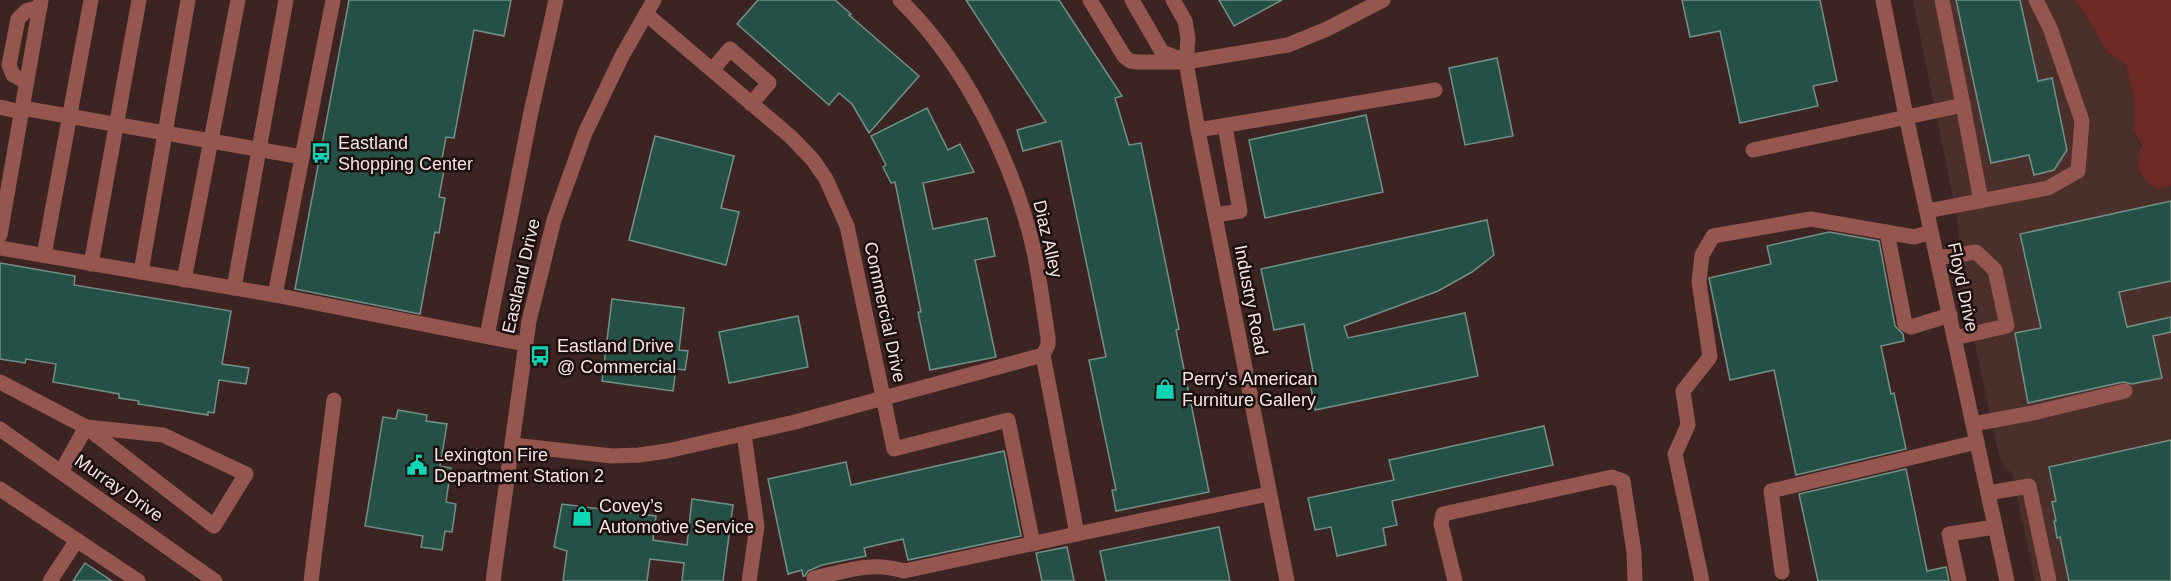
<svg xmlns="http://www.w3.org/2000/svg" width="2171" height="581" font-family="Helvetica,sans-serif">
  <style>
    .built { fill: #4b2f2b }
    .green { fill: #6f2a25 }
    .building { fill: #255046; stroke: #739088; stroke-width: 1.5 }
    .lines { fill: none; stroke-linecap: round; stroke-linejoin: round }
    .minor { stroke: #95564f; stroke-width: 15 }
    .labels { text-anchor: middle; stroke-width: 5; stroke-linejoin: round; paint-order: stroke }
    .poi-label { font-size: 18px; fill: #f5e5e2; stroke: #1b100f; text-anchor: start }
    .street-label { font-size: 18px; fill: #f5e5e2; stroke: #1b100f }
  </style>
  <rect width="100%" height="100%" fill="#3b2421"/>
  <path class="built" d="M1913 0H2074L2084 12 2108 53 2126 64 2134 99V131L2158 189 2171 185V581H2035L2012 473 2005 468 1999 456 1957 261 1959 244 1958 223Z"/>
  <path class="green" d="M2074 0H2171V185L2159 189C2140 180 2134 166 2142 146L2134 131V99L2126 64 2108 53 2084 12Z"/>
  <g class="building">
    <path d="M349 0H511L504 36 474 30 454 138 446 137 441 164 445 165 439 197 445 198 439 233 435 232 420 314 295 289Z"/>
    <path d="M758 0H835L851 14 849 15 919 76 869 133 852 104 839 93 829 105 737 24Z"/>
    <path d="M966 0H1059L1122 96 1115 98 1129 145 1141 143 1179 329 1176 330 1209 492 1116 511 1112 490H1116L1089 360 1106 357 1061 141 1023 151 1017 130 1046 122Z"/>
    <path d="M1219 0H1282L1234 26Z"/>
    <path d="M1682 0H1820L1837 81 1813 86 1818 106 1740 123 1720 31 1690 37Z"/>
    <path d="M1956 0H2020L2038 81 2052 78 2067 150 2054 170 2034 175 2029 155 1991 163Z"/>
    <path d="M1497 58 1513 136 1465 145 1449 68Z"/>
    <path d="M927 108 948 150 960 144 974 172 923 183 933 229 987 218 995 256 975 260 996 357 930 370 918 312H921L895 182 891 183 883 167 886 165 871 136Z"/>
    <path d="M1366 115 1383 192 1265 218 1249 140Z"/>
    <path d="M655 136 734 156 721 208 739 212 726 265 629 240Z"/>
    <path d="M2171 201V281L2119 292 2127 327 2171 317V332L2153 336 2162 378 2132 384 2123 382 2028 403 2015 333 2041 328 2020 234Z"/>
    <path d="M1487 220 1494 255 1472 272 1438 291 1344 326 1348 338 1465 313 1478 376 1315 410 1309 378 1314 377 1304 324 1274 330 1261 269Z"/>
    <path d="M1829 232 1879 241 1895 326 1903 334 1904 341 1881 346 1891 394 1894 393 1906 449 1796 475 1774 370 1730 380 1709 278 1771 264 1767 246Z"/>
    <path d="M0 263 75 276 74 285 231 311 222 364 249 368 246 384 219 380 214 413 208 412V415L138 404 139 401 119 398V394L53 382 56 364 26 359 25 363 0 359Z"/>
    <path d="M612 299 684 308 679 350 688 351 685 370 676 369 673 391 602 381Z"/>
    <path d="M798 316 808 367 729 383 719 332Z"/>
    <path d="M398 410 427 415 426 421 447 424 440 466 451 468 446 502 456 504 452 532 445 531 442 550 421 547 423 536 365 526 383 417 396 419Z"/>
    <path d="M1544 426 1553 465 1392 501 1397 525 1383 528 1386 545 1337 556 1331 527 1315 530 1308 498 1394 480 1389 460Z"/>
    <path d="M2171 440V581H2069L2060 537 2057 538 2054 521H2056L2052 502 2056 501 2049 467Z"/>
    <path d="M1004 451 1021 536 908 560 903 539 864 548 866 556 822 565 808 571 805 576H803L802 570 788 574 768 479 846 462 851 485Z"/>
    <path d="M1906 469 1927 571 1946 567 1949 581H1818L1799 494Z"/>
    <path d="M692 499 733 505 723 581H682L684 563 650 559 647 581H563L567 551 554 547 562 504 656 516 653 540 687 545Z"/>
    <path d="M1219 527 1230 581H1106L1100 551Z"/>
    <path d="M1067 547 1074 581H1042L1036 553Z"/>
    <path d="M85 563 112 581H73Z"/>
  </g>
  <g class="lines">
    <g class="minor">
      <path d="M333 0 275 295 525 344"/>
      <path d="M1090 0 1124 56 1130 61 1138 62H1186L1288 45 1327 29 1383 0"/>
      <path d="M1132 0 1162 52 1178 58"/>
      <path d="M1173 0 1185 21 1188 38 1186 62 1198 130 1287 581"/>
      <path d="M1883 0 1906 116 2007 581"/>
      <path d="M1942 0 1963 105"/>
      <path d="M646 14 791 137 813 160 826 179 847 226 894 449 1008 420 1033 544"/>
      <path d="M712 70 730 49 769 83 751 104"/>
      <path d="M26 82 13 75 9 65 18 19 26 11 40 7"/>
      <path d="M0 107 21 112"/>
      <path d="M22 108 302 157"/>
      <path d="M1198 130 1435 90"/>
      <path d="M1753 150 1963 105 1981 201"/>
      <path d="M1927 211 2048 188 2078 171 2082 121 2050 28 2036 0"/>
      <path d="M1215 215 1240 211 1225 126"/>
      <path d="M1887 232 1905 324 1911 327 1950 315"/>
      <path d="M0 235 41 0"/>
      <path d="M0 248 275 295"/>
      <path d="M44 255 91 0"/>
      <path d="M1937 258 1976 252 1995 270 2007 326 1954 338"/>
      <path d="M91 264 139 0"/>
      <path d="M141 272 188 0"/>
      <path d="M184 280 238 0"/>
      <path d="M234 288 286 0"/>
      <path d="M487 336 531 112 556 0"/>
      <path d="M1043 355 1077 534 1268 494"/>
      <path d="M0 382 86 427 214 526 246 474 163 435 86 427"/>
      <path d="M1973 424 2033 413 2125 391"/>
      <path d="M0 429 215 581"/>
      <path d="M744 434 757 526 749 581"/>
      <path d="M513 445 612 456 639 455 667 451 795 422 1043 355 1048 345V338C1044 311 1040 283 1035 256 1016 167 966 64 900 0"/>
      <path d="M61 472 86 427"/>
      <path d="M0 489 138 581"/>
      <path d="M1988 493 2029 486 2049 581"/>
      <path d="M1782 572 1771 491 1977 442"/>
      <path d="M814 578C847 571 870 561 904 571L1077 534"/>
      <path d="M50 581 77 540"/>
      <path d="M311 581 334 400"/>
      <path d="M493 581 529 321 554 220 585 133 622 56 654 0"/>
      <path d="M1455 581 1441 524 1443 514 1612 477 1623 481 1634 552 1635 581"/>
      <path d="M1702 581 1675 454 1688 425 1683 391 1710 357 1699 282 1702 255 1713 236 1811 219 1914 237 1931 232"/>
      <path d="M1959 581 1949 534 1995 527"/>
    </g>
  </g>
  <defs>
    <g id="bus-bare" transform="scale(1.62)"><path d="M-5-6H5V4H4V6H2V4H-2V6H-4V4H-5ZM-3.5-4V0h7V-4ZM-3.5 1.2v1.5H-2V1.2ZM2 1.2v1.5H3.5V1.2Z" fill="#10d5b4" stroke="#1b100f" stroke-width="2.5" paint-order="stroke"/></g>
    <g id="shop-bare" transform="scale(1.62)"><path d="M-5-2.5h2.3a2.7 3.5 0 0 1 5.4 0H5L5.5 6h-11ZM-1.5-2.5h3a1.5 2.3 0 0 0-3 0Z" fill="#10d5b4" stroke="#1b100f" stroke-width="2.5" paint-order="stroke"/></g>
    <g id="civic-bare" transform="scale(1.62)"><path d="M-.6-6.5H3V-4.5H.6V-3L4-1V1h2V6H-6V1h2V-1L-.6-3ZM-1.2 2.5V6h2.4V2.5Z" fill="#10d5b4" stroke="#1b100f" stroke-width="2.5" paint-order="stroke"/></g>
  </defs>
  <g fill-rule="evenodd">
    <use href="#bus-bare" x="321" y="153"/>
    <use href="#bus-bare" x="540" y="356"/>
    <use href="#shop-bare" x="1165" y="389"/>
    <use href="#civic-bare" x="417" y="465"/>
    <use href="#shop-bare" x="582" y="516"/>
  </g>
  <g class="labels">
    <g class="poi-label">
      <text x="338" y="149">Eastland<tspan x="338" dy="21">Shopping Center</tspan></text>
      <text x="557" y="352">Eastland Drive<tspan x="557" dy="21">@ Commercial</tspan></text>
      <text x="1182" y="385">Perry's American<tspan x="1182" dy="21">Furniture Gallery</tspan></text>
      <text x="434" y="461">Lexington Fire<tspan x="434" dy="21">Department Station 2</tspan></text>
      <text x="599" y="512">Covey’s<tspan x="599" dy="21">Automotive Service</tspan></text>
    </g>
    <g class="street-label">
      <text transform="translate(1048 239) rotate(77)" y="6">Diaz Alley</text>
      <text transform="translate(521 276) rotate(-77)" y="6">Eastland Drive</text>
      <text transform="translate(1963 287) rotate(78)" y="6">Floyd Drive</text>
      <text transform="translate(1251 300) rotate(79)" y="6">Industry Road</text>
      <text transform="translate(885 312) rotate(78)" y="6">Commercial Drive</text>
      <text transform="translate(119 488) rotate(35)" y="6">Murray Drive</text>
    </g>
  </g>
</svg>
